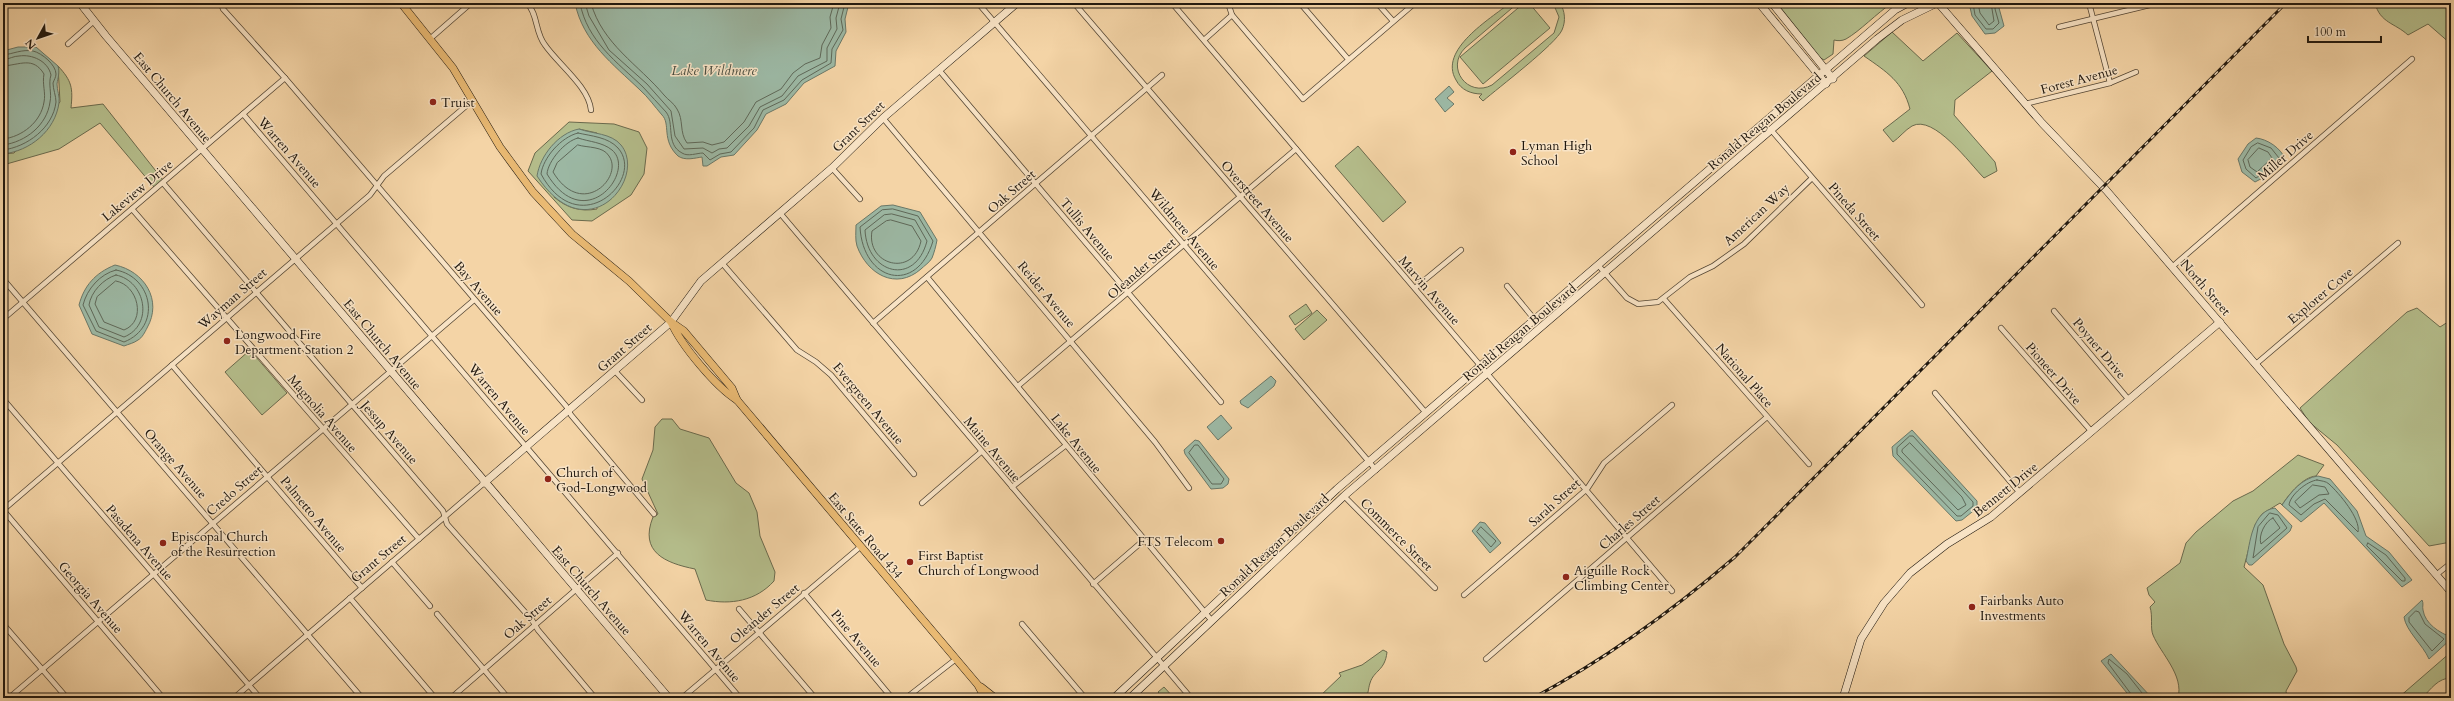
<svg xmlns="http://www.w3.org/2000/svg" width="2454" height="701" font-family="Cardo,serif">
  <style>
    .green { fill: #b5be8c; stroke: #6a6a4d; fill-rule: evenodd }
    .water { fill: #9cb8a4; stroke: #6a7868 }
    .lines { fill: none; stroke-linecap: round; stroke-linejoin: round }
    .shore { stroke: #5e6859; stroke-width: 1 }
    .street-casing { stroke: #544634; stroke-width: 6 }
    .secondary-casing { stroke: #1f170e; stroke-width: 8 }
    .primary-casing { stroke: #1f170e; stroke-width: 8 }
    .street { stroke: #f8e3c5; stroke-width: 4.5 }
    .secondary { stroke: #f8e3c5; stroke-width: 7 }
    .primary { stroke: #eaba73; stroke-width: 7 }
    .rail-casing { stroke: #1f170e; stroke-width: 3 }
    .rail { stroke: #f8e3c5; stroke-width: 1.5; stroke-dasharray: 4.5; stroke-linecap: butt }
    .poi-dot { fill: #8f2418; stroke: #f8e3c5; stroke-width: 1.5 }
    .labels { text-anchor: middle; stroke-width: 3; stroke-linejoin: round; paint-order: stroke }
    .street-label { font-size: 13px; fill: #1f170e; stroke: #f8e3c5 }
    .poi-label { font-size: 13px; fill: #1f170e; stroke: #f8e3c5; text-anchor: start }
    .water-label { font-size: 14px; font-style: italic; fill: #4b4f42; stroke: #f8e3c5 }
  </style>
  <rect width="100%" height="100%" fill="#f4d4a6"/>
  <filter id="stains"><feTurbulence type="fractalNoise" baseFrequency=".005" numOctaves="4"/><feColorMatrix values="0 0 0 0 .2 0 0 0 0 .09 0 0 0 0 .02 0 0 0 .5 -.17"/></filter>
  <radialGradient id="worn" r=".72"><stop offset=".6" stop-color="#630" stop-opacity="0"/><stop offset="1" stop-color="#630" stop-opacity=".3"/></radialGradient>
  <g class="green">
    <path d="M1510 3H1518L1465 48C1445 68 1468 98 1492 85L1554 33 1559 17 1553 3H1560C1565 11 1566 21 1562 30 1556 44 1498 88 1483 101L1479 97 1482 94C1471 94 1461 90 1456 80 1438 50 1490 19 1510 3Z"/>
    <path d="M1524 3H1529L1550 28 1483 84 1460 57Z"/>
    <path d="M1775 3H1892C1877 13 1860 31 1846 39 1842 41 1838 41 1834 40L1833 54 1824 60 1819 57Z"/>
    <path d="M2375 3H2451V44L2428 24 2408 35C2395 23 2380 23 2375 3Z"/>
    <path d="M1892 32 1923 61 1957 33 1992 71 1955 100 1954 115 1995 162 1997 171 1984 178C1970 164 1934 114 1912 126 1905 130 1899 138 1893 142L1883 130 1910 109C1903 82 1887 72 1864 56Z"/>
    <path d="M58 66C72 81 73 88 71 108L103 104 163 180 154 187 100 123 59 149 3 165V154L14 153 60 102Z"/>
    <path d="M569 122 614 124 639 132 647 148 644 174 631 195 592 221 572 220 528 171 535 153ZM579 129 597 133V209C580 212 567 208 554 197Z"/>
    <path d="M1358 146 1406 202 1383 222 1335 166Z"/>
    <path d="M1306 304 1312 313 1295 325 1289 316Z"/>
    <path d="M2417 308 2440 327 2451 320V542L2429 546 2337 445 2309 422 2300 408 2407 312Z"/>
    <path d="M1317 310 1327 320 1304 340 1295 329Z"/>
    <path d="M250 350 287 393 262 415 225 372Z"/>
    <path d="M662 419H672L680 429 709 438 736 483 749 493 757 512 760 536 775 572 774 581C756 601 731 605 706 600L695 569C665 563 639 552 653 517L658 514 642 479 653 450 655 427Z"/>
    <path d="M2298 455 2324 465 2316 476C2303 477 2289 494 2282 505L2280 503 2262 514 2255 525 2244 567 2263 585 2284 644 2296 667 2297 671 2286 691 2287 698H2178C2184 675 2161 654 2153 635 2150 628 2153 616 2150 607L2155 602 2149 595 2147 588 2180 563 2186 543 2196 532 2233 501 2253 491Z"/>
    <path d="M1383 650 1387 652C1385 671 1374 670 1370 683 1368 689 1369 693 1365 698H1318L1341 676 1339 673 1362 665Z"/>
    <path d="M2451 652V678C2438 678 2431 689 2422 698H2398Z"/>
    <path d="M1164 687 1174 698H1163L1158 692Z"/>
  </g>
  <g class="water">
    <path d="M575 3H849L845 19 846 32 836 51 835 66 804 83 786 104 766 114 757 130 734 155 721 157 707 166H703L702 157C695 158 685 161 678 156 661 140 671 124 662 115 655 107 648 97 640 90 613 64 583 42 575 3Z"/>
    <path d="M1969 3H2001L1999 8 2004 26 1995 33 1985 34 1972 16Z"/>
    <path d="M18 47H36L58 66C60 73 58 77 57 84 57 90 60 97 59 103 55 131 30 151 3 154V51Z"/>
    <path d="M1449 86 1454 92 1447 98 1454 104 1445 112 1435 99Z"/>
    <path d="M579 129C593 134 611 133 621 145 648 178 587 253 537 176 540 156 558 133 579 129Z"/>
    <path d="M2256 138C2267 139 2281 148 2285 159L2270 174 2255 182 2242 172 2238 159 2248 144Z"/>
    <path d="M893 205 920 212 937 240C936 246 934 253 932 258 930 262 924 266 921 269 896 291 867 274 857 246 855 240 856 231 856 225L881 206Z"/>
    <path d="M115 265C144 271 163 300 147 328 145 332 142 338 138 340 134 343 129 344 124 346L92 334 79 305C84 286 95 273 115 265Z"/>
    <path d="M1271 376 1276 381 1274 386 1248 408 1241 404 1240 401Z"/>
    <path d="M1221 415 1232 428 1218 440 1207 427Z"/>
    <path d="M1912 430 1977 501V508L1962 520 1956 521 1893 456 1892 447Z"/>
    <path d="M1195 440 1199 441 1229 479 1228 484 1223 488 1211 489 1185 454 1184 450Z"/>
    <path d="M2318 476 2330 479 2357 511 2366 536 2389 552 2412 580 2402 587 2324 503 2301 522 2282 505C2291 492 2302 478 2318 476Z"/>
    <path d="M2275 508 2292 526 2290 531 2252 565H2249L2246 561C2250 543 2252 511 2275 508Z"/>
    <path d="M1480 522 1485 523 1501 543 1490 553 1472 531Z"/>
    <path d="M2422 600C2424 604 2422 606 2423 610 2425 624 2440 633 2451 637V639L2429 659C2423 645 2406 631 2404 617Z"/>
    <path d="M2111 654 2152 698H2131L2101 661Z"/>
  </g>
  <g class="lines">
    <g class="shore">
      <path d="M580 3C587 41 617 62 643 87 651 95 658 104 666 112 675 123 665 144 682 153 688 157 697 153 703 153L710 160 720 154 731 152 754 128 763 110 784 100 802 80 831 63 832 49 843 30 841 19 845 3"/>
      <path d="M585 3 589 16 609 50 647 84 671 111 675 136 684 149 703 148 712 153 719 149 727 148 749 126 760 107 782 96 798 76 827 61V48L837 29 836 18 840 3"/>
      <path d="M591 3C602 44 639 65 664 95 668 100 674 103 677 109 684 120 679 132 687 143L703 142 712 145 724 142 744 122 756 102 781 89 793 73 805 64 820 58 822 45 831 28 830 17 834 3"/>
      <path d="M1973 3 1975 15 1986 29H1993L1999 23 1995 9 1996 3"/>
      <path d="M1978 3 1980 13 1989 25 1994 21 1991 3"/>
      <path d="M3 55C13 54 22 49 33 51 42 53 56 65 56 74 56 77 54 80 53 83 53 89 56 96 56 102 53 128 27 147 3 150"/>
      <path d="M3 60C9 59 14 56 19 56 32 54 48 61 51 75 48 84 52 93 50 102 47 125 26 142 3 145"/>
      <path d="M3 66C20 65 33 56 44 74 42 84 46 93 44 102 41 122 22 137 3 139"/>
      <path d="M578 133C591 136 608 137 618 148 646 179 579 244 541 174 543 158 561 137 578 133Z"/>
      <path d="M578 138C590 142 602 142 612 150 637 171 585 237 547 174 548 161 565 141 578 138Z"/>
      <path d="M2258 143 2271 148 2279 158 2267 171 2256 178 2246 169 2243 160 2251 147Z"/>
      <path d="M578 145C588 148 603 146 609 156 624 177 582 220 553 172L557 163Z"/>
      <path d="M2259 148 2268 152 2272 158 2257 172 2250 167 2248 160Z"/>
      <path d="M893 209 918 216 933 241C917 295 863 282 860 227L882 210Z"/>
      <path d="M892 214 915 220 927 241C915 287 867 274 865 230L884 215Z"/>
      <path d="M891 220 912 226 921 241C913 278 866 265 872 231L886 221Z"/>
      <path d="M116 270C153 277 162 327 124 342L96 331 83 305C87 289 100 274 116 270Z"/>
      <path d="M116 275C146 281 154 325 124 337L99 327 89 305C91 292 103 279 116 275Z"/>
      <path d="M116 281C138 285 147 321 124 330L104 322 95 304 97 297Z"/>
      <path d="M1910 436H1913L1973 502V506L1961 516H1957L1897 454V448Z"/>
      <path d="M1910 443 1962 497 1966 505 1958 510 1902 452V450Z"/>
      <path d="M1195 445H1198L1224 479 1221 484H1212L1189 453Z"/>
      <path d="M2317 480C2321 481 2326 481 2329 484 2339 493 2361 519 2358 532L2325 499 2314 504 2301 515 2289 505C2290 495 2307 481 2317 480Z"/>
      <path d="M2313 485 2325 487 2329 494 2319 495 2300 508 2295 502Z"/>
      <path d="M2270 513 2278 515 2287 528 2253 558 2258 527Z"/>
      <path d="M2273 518 2280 528 2261 544C2258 536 2265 521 2273 518Z"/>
      <path d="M1481 527 1496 541 1491 547 1477 532Z"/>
      <path d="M2368 543 2386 555 2405 578V581H2402L2367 546Z"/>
      <path d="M2416 611 2419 612 2425 624 2444 639 2432 651 2409 622V618Z"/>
      <path d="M2134 698 2108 663 2109 659 2127 674 2146 698"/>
    </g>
    <g class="street-casing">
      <g id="street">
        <path d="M3 3H4"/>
        <path d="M221 3 223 9 285 78 566 406 571 415 654 514"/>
        <path d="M527 3C538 14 535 33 545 45 558 64 589 87 591 110"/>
        <path d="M978 3 1376 470"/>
        <path d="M1074 3 1426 413"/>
        <path d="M1172 3 1672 591"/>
        <path d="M1228 3 1232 15 1303 99 1415 3"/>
        <path d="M1300 3 1348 59"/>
        <path d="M1377 3 1393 21"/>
        <path d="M2089 3 2110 83"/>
        <path d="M2059 27 2158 3"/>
        <path d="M431 38 471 3"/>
        <path d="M1204 40 1232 15"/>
        <path d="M68 44 94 21"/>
        <path d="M939 70 1221 402"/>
        <path d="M2025 104 2110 83 2136 72"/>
        <path d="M243 114 740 698"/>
        <path d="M883 118 1155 442 1189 488"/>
        <path d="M1772 131 1922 305"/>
        <path d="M832 168 860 199"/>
        <path d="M163 183 443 511 447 524 532 620 538 630 595 698"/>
        <path d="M132 209 419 539"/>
        <path d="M780 213 1191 698"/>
        <path d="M722 263 797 350 816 362 831 375 914 474"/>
        <path d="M1598 265 1627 298 1638 304 1658 302 1690 277 1713 266 1744 244 1812 178"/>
        <path d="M2172 267 2412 59"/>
        <path d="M927 277 1212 621"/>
        <path d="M3 279 362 698"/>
        <path d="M1507 286 1535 320"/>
        <path d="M1415 288 1461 250"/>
        <path d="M1664 299 1809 464"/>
        <path d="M2054 311 2129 400"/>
        <path d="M3 319 285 78"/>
        <path d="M873 323 1162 75"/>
        <path d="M2001 328 2092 432"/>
        <path d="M2256 364 2398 243"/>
        <path d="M172 365 362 588"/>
        <path d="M615 371 642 400"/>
        <path d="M1018 386 1296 149"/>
        <path d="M1935 393 2020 493"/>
        <path d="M3 399 260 698"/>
        <path d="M1012 487 1065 446"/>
        <path d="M1344 496 1435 588"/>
        <path d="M922 503 981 452"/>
        <path d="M3 510 370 195 384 176 473 100"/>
        <path d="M3 510 163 698"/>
        <path d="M392 562 430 606"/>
        <path d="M2436 575 2451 563"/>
        <path d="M1093 584 1144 540"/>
        <path d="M804 593 892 698"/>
        <path d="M1464 595 1587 489 1604 463 1672 405"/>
        <path d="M350 598 435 698"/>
        <path d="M739 609 815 698"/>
        <path d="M437 614 508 698"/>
        <path d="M3 624 67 698"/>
        <path d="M1022 624 1085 698"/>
        <path d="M1486 659 1767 417"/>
        <path d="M9 698 474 300"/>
        <path d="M234 698 484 483"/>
        <path d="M451 698 618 553"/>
        <path d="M682 698 860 547"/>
        <path d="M906 698 956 659"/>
      </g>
    </g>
    <g class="secondary-casing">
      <g id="secondary">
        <path d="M80 3 106 36 669 698"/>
        <path d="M1759 3 1826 84"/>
        <path d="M1772 3 1833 79"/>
        <path d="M1938 3 2042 123 2106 190 2451 592"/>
        <path d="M484 483 671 322 701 281 832 168 883 118 1017 3"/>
        <path d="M1114 698 1337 489 1895 10 1908 3"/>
        <path d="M1130 698 1344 496 1877 39 1902 20 1937 3"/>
        <path d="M1843 698 1861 639 1884 603 1910 573 1947 544 1991 517 2220 322"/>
      </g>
    </g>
    <g class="primary-casing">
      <g id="primary">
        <path d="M401 3 453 68 500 147 533 192 572 234 629 281 671 322 684 331 732 388 737 400 978 685 985 698"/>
        <path d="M671 322C681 345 716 387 737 400"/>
        <path d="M981 687 995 698"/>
      </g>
    </g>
    <use href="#street" class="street"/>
    <use href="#secondary" class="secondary"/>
    <use href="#primary" class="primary"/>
    <g class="rail-casing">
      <path id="rail" d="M1533 698C1606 659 1672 611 1735 557L2286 3"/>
    </g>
    <use href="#rail" class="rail"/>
  </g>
  <g class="poi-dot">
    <circle cx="433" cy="102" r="4"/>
    <circle cx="1513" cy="152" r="4"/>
    <circle cx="227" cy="341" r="4"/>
    <circle cx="548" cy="479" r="4"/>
    <circle cx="1221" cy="541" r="4"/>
    <circle cx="163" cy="543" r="4"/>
    <circle cx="910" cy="562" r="4"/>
    <circle cx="1566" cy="577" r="4"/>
    <circle cx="1972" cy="607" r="4"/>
  </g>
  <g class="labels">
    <g class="street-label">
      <text transform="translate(2079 79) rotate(-15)" y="5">Forest Avenue</text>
      <text transform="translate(173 97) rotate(50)" y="5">East Church Avenue</text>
      <text transform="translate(1764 121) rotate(-40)" y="5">Ronald Reagan Boulevard</text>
      <text transform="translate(858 126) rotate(-44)" y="5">Grant Street</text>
      <text transform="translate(290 152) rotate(49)" y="5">Warren Avenue</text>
      <text transform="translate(2285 155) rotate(-41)" y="5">Miller Drive</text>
      <text transform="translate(137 190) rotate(-40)" y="5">Lakeview Drive</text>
      <text transform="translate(1011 191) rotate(-41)" y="5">Oak Street</text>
      <text transform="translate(1258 201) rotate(49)" y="5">Overstreet Avenue</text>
      <text transform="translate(1855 211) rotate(49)" y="5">Pineda Street</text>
      <text transform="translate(1756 214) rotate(-43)" y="5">American Way</text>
      <text transform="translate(1088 229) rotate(50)" y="5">Tullis Avenue</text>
      <text transform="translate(1185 229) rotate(50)" y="5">Wildmere Avenue</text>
      <text transform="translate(1141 268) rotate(-41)" y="5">Oleander Street</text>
      <text transform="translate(2206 287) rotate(49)" y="5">North Street</text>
      <text transform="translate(479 288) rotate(49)" y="5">Bay Avenue</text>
      <text transform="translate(1430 290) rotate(49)" y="5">Marvin Avenue</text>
      <text transform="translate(1047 294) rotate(50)" y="5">Reider Avenue</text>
      <text transform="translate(2320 295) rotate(-40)" y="5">Explorer Cove</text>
      <text transform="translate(232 298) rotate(-41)" y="5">Wayman Street</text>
      <text transform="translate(1519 332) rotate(-40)" y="5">Ronald Reagan Boulevard</text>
      <text transform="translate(383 344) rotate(50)" y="5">East Church Avenue</text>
      <text transform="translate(624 347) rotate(-41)" y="5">Grant Street</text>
      <text transform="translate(2100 348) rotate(50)" y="5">Poyner Drive</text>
      <text transform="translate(2054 373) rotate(49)" y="5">Pioneer Drive</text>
      <text transform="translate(1745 375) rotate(49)" y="5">National Place</text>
      <text transform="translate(500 399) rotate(50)" y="5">Warren Avenue</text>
      <text transform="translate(869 403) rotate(50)" y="5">Evergreen Avenue</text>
      <text transform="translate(323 413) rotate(49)" y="5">Magnolia Avenue</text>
      <text transform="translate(390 432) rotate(49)" y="5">Jessup Avenue</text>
      <text transform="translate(1077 443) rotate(51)" y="5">Lake Avenue</text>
      <text transform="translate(993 449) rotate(50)" y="5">Maine Avenue</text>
      <text transform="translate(176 463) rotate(49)" y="5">Orange Avenue</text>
      <text transform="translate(2005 489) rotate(-39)" y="5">Bennett Drive</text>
      <text transform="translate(234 490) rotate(-41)" y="5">Credo Street</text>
      <text transform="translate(1554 502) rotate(-42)" y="5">Sarah Street</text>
      <text transform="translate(314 514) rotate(50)" y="5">Palmetto Avenue</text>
      <text transform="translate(1629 522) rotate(-41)" y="5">Charles Street</text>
      <text transform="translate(1397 534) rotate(45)" y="5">Commerce Street</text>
      <text transform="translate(866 535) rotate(50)" y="5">East State Road 434</text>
      <text transform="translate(140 542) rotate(49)" y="5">Pasadena Avenue</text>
      <text transform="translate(1274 545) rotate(-43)" y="5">Ronald Reagan Boulevard</text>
      <text transform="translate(378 558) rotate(-40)" y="5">Grant Street</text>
      <text transform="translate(592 590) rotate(49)" y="5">East Church Avenue</text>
      <text transform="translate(91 597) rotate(49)" y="5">Georgia Avenue</text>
      <text transform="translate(764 613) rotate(-40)" y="5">Oleander Street</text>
      <text transform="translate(527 617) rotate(-41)" y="5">Oak Street</text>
      <text transform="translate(857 638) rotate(50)" y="5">Pine Avenue</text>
      <text transform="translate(710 646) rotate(50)" y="5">Warren Avenue</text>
    </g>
    <g class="poi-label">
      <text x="441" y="107">Truist</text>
      <text x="1521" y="150">Lyman High<tspan x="1521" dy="15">School</tspan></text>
      <text x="235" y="339">Longwood Fire<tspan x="235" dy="15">Department Station 2</tspan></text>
      <text x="556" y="477">Church of<tspan x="556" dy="15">God-Longwood</tspan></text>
      <text x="171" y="541">Episcopal Church<tspan x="171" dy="15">of the Resurrection</tspan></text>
      <text x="1213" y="546" text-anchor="end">FTS Telecom</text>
      <text x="918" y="560">First Baptist<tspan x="918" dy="15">Church of Longwood</tspan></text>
      <text x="1574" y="575">Aiguille Rock<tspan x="1574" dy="15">Climbing Center</tspan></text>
      <text x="1980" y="605">Fairbanks Auto<tspan x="1980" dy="15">Investments</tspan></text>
    </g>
    <g class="water-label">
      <text x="714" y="75">Lake Wildmere</text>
    </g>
  </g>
  <rect width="2454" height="701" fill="none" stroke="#f4d4a6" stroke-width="16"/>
  <rect x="4" y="4" width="2446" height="693" fill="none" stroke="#1f170e" stroke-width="2"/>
  <rect x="8" y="8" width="2438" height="685" fill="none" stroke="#1f170e"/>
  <g transform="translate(38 38) rotate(230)" stroke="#f8e3c5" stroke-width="3" paint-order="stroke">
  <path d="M0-3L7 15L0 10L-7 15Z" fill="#1f170e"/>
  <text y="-6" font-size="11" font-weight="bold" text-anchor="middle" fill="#1f170e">N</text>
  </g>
  <path d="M2308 36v6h73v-6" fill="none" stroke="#1f170e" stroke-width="2"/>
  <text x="2314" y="36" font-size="12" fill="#1f170e" stroke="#f8e3c5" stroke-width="3" paint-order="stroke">100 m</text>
  <rect width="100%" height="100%" filter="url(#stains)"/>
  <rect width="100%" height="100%" fill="url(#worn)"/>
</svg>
